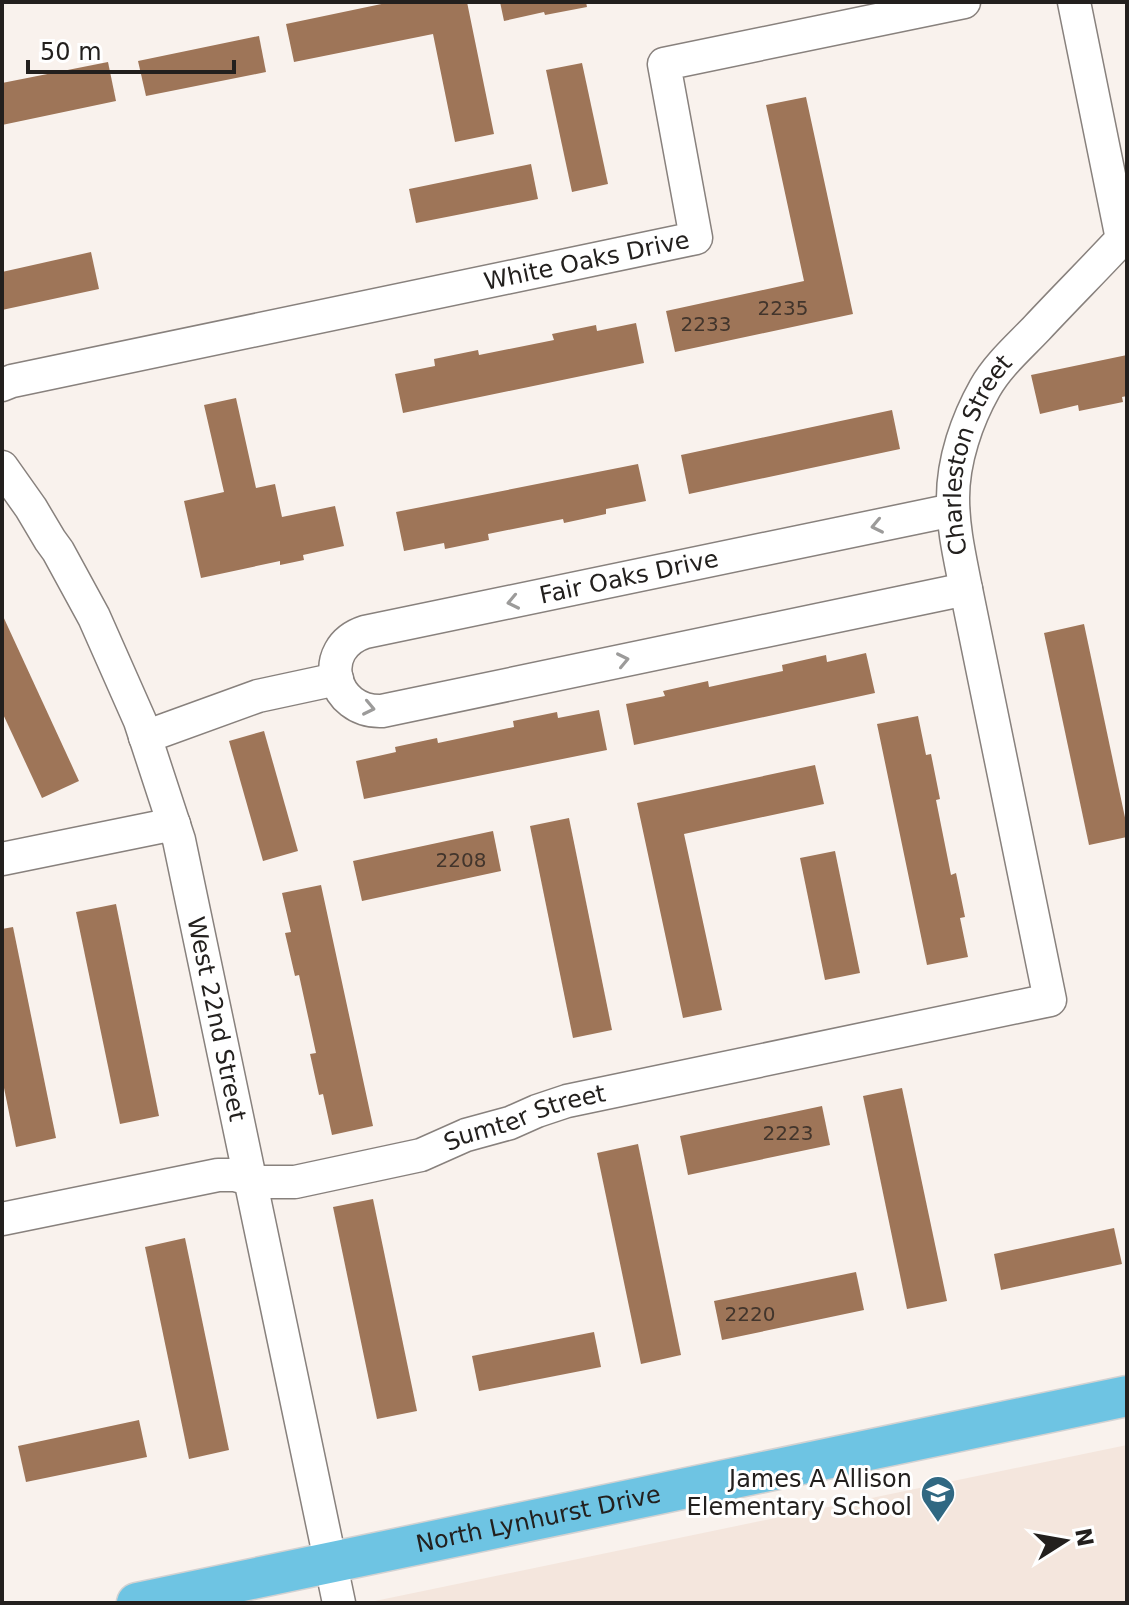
<svg xmlns="http://www.w3.org/2000/svg" width="1129" height="1605" font-family="'DejaVu Sans',sans-serif">
  <style>
    .built { fill: #f4e6dd }
    .building { fill: #9e7558 }
    .lines { fill: none; stroke-linecap: round; stroke-linejoin: round }
    .minor-casing { stroke: #88817d; stroke-width: 35 }
    .major-casing { stroke: #d3d2d2; stroke-width: 43 }
    .minor { stroke: #fff; stroke-width: 32 }
    .major { stroke: #6ec4e3; stroke-width: 40 }
    .oneway { stroke: #9c9b9a }
    .labels { text-anchor: middle; stroke-width: 6; stroke-linejoin: round; paint-order: stroke }
    .number-label { font-size: 20px; fill: #42352c }
    .street-label { font-size: 24px; fill: #23201e; stroke: #fff }
    .poi-label { font-size: 24px; fill: #23201e; stroke: #fff; text-anchor: end }
  </style>
  <rect width="100%" height="100%" fill="#f9f2ed"/>
  <path class="built" d="M1127 1445V1603L370 1602Z"/>
  <g class="building">
    <path d="M391 2H467L494 134 455 142 433 34 294 62 286 24Z"/>
    <path d="M500 2H586L587 7 545 15 544 12 504 21Z"/>
    <path d="M259 36 266 72 146 96 138 61Z"/>
    <path d="M108 62 116 101 2 125V83Z"/>
    <path d="M582 63 608 184 572 192 546 70Z"/>
    <path d="M806 97 853 314 675 352 666 311 804 281 766 105Z"/>
    <path d="M531 164 538 199 416 223 409 189Z"/>
    <path d="M91 252 99 289 2 310V272Z"/>
    <path d="M636 323 644 363 403 413 395 374 435 366 434 359 478 350 479 355 554 340 552 334 596 325 597 331Z"/>
    <path d="M1127 355V396L1122 397 1123 402 1079 411 1078 405 1040 414 1031 375Z"/>
    <path d="M236 398 256 488 275 484 282 517 335 506 344 546 303 555 304 560 280 565V561L201 578 184 501 224 492 204 405Z"/>
    <path d="M892 410 900 449 689 494 681 455Z"/>
    <path d="M638 464 646 501 606 509V514L564 523 563 519 488 534 489 540 445 549 444 543 404 551 396 512Z"/>
    <path d="M2 614 79 781 42 798 2 712Z"/>
    <path d="M1084 624 1127 827V837L1089 845 1044 633Z"/>
    <path d="M866 653 875 693 634 745 626 704 665 696 663 691 708 681 709 687 783 671 782 665 826 655 827 662Z"/>
    <path d="M599 710 607 750 364 799 356 761 396 752 395 747 437 738 438 743 514 727 513 721 557 712 558 718Z"/>
    <path d="M918 716 926 755 931 754 940 799 936 800 951 875 956 873 965 917 960 918 968 957 927 965 877 724Z"/>
    <path d="M264 731 298 851 263 861 229 741Z"/>
    <path d="M815 765 824 804 684 834 722 1010 683 1018 637 803Z"/>
    <path d="M569 818 612 1030 573 1038 530 826Z"/>
    <path d="M493 831 501 871 362 901 353 861Z"/>
    <path d="M835 851 860 973 825 980 800 858Z"/>
    <path d="M321 885 373 1126 332 1135 323 1094 319 1095 310 1054 316 1053 299 975 295 976 285 933 291 932 282 893Z"/>
    <path d="M116 904 159 1116 120 1124 76 912Z"/>
    <path d="M13 927 56 1138 16 1147 2 1078V929Z"/>
    <path d="M902 1088 947 1301 907 1309 863 1096Z"/>
    <path d="M822 1106 830 1145 688 1175 680 1136Z"/>
    <path d="M638 1144 681 1355 641 1364 597 1153Z"/>
    <path d="M373 1199 417 1411 377 1419 333 1207Z"/>
    <path d="M1114 1228 1122 1264 1001 1290 994 1254Z"/>
    <path d="M185 1238 229 1450 189 1459 145 1247Z"/>
    <path d="M856 1272 864 1310 722 1340 714 1301Z"/>
    <path d="M594 1332 601 1367 479 1391 472 1356Z"/>
    <path d="M139 1420 147 1457 26 1482 18 1446Z"/>
  </g>
  <g class="lines">
    <g class="minor-casing">
      <g id="minor">
        <path id="s1" d="M2 385 12 381 696 238 664 64 964 2"/>
        <path id="s2" d="M2 467 31 508 50 540 58 551 94 617 140 721 179 840 339 1603"/>
        <path d="M953 510 365 632C316 648 332 713 382 711L966 589"/>
        <path d="M145 737 258 696 337 679"/>
        <path d="M2 859 174 824"/>
        <path id="s3" d="M2 1219 218 1175H235L261 1182H295L421 1155 466 1135 510 1123 537 1111 567 1101 1050 1000 966 589C960 558 953 529 953 498 953 460 967 420 985 388 998 365 1019 347 1037 328 1065 298 1094 269 1122 239L1074 2"/>
      </g>
    </g>
    <g class="major-casing">
      <g id="major">
        <path id="s4" d="M137 1603 1127 1396"/>
      </g>
    </g>
    <use href="#minor" class="minor"/>
    <use href="#major" class="major"/>
  </g>
  <defs><path id="oneway-chevron" d="M-2-3.5L2.5 0L-2 3.5" fill="none" stroke-width="1.6" stroke-linecap="round" stroke-linejoin="round" transform="scale(2)"/></defs>
  <g class="oneway">
    <use href="#oneway-chevron" transform="translate(877 526) rotate(168)"/>
    <use href="#oneway-chevron" transform="translate(513 602) rotate(168)"/>
    <use href="#oneway-chevron" transform="translate(623 660) rotate(-12)"/>
    <use href="#oneway-chevron" transform="translate(369 708) rotate(12)"/>
  </g>
  <defs>
    <g id="school-pin" transform="scale(1.8)"><path d="M0 17L-7.5 6A9.5 9.5 0 1 1 7.5 6Z" fill="#306882" stroke="#fff"/><path d="M0-5L7-2L0 1L-7-2ZM-4 1L0 2.5L4 1V4Q0 6-4 4Z" fill="#fff"/></g>
  </defs>
  <g fill-rule="evenodd">
    <use href="#school-pin" x="938" y="1493"/>
  </g>
  <g class="labels">
    <g class="number-label">
      <text x="783" y="315">2235</text>
      <text x="706" y="331">2233</text>
      <text x="461" y="867">2208</text>
      <text x="788" y="1140">2223</text>
      <text x="750" y="1321">2220</text>
    </g>
    <g class="street-label">
      <text dy="8" stroke="none"><textPath href="#s1" startOffset="598">White Oaks Drive</textPath></text>
      <text dy="8" stroke="none"><textPath href="#s3" startOffset="1636">Charleston Street</textPath></text>
      <text transform="translate(629 577) rotate(-12)" y="8">Fair Oaks Drive</text>
      <text dy="8" stroke="none"><textPath href="#s2" startOffset="598">West 22nd Street</textPath></text>
      <text dy="8" stroke="none"><textPath href="#s3" startOffset="538">Sumter Street</textPath></text>
      <text dy="8" stroke="none"><textPath href="#s4" startOffset="410">North Lynhurst Drive</textPath></text>
    </g>
    <g class="poi-label">
      <text x="912" y="1487">James A Allison<tspan x="912" dy="28">Elementary School</tspan></text>
    </g>
  </g>
  <rect width="1129" height="1605" fill="none" stroke="#23201e" stroke-width="8"/>
  <g transform="translate(1065 1541) rotate(79)" stroke="#ffffff" stroke-width="6" paint-order="stroke">
  <path d="M0-6L14 30L0 20L-14 30Z" fill="#23201e"/>
  <text y="-12" font-size="22" font-weight="bold" text-anchor="middle" fill="#23201e">N</text>
  </g>
  <path d="M28 60v12h206v-12" fill="none" stroke="#23201e" stroke-width="4"/>
  <text x="40" y="60" font-size="24" fill="#23201e" stroke="#ffffff" stroke-width="6" paint-order="stroke">50 m</text>
</svg>
